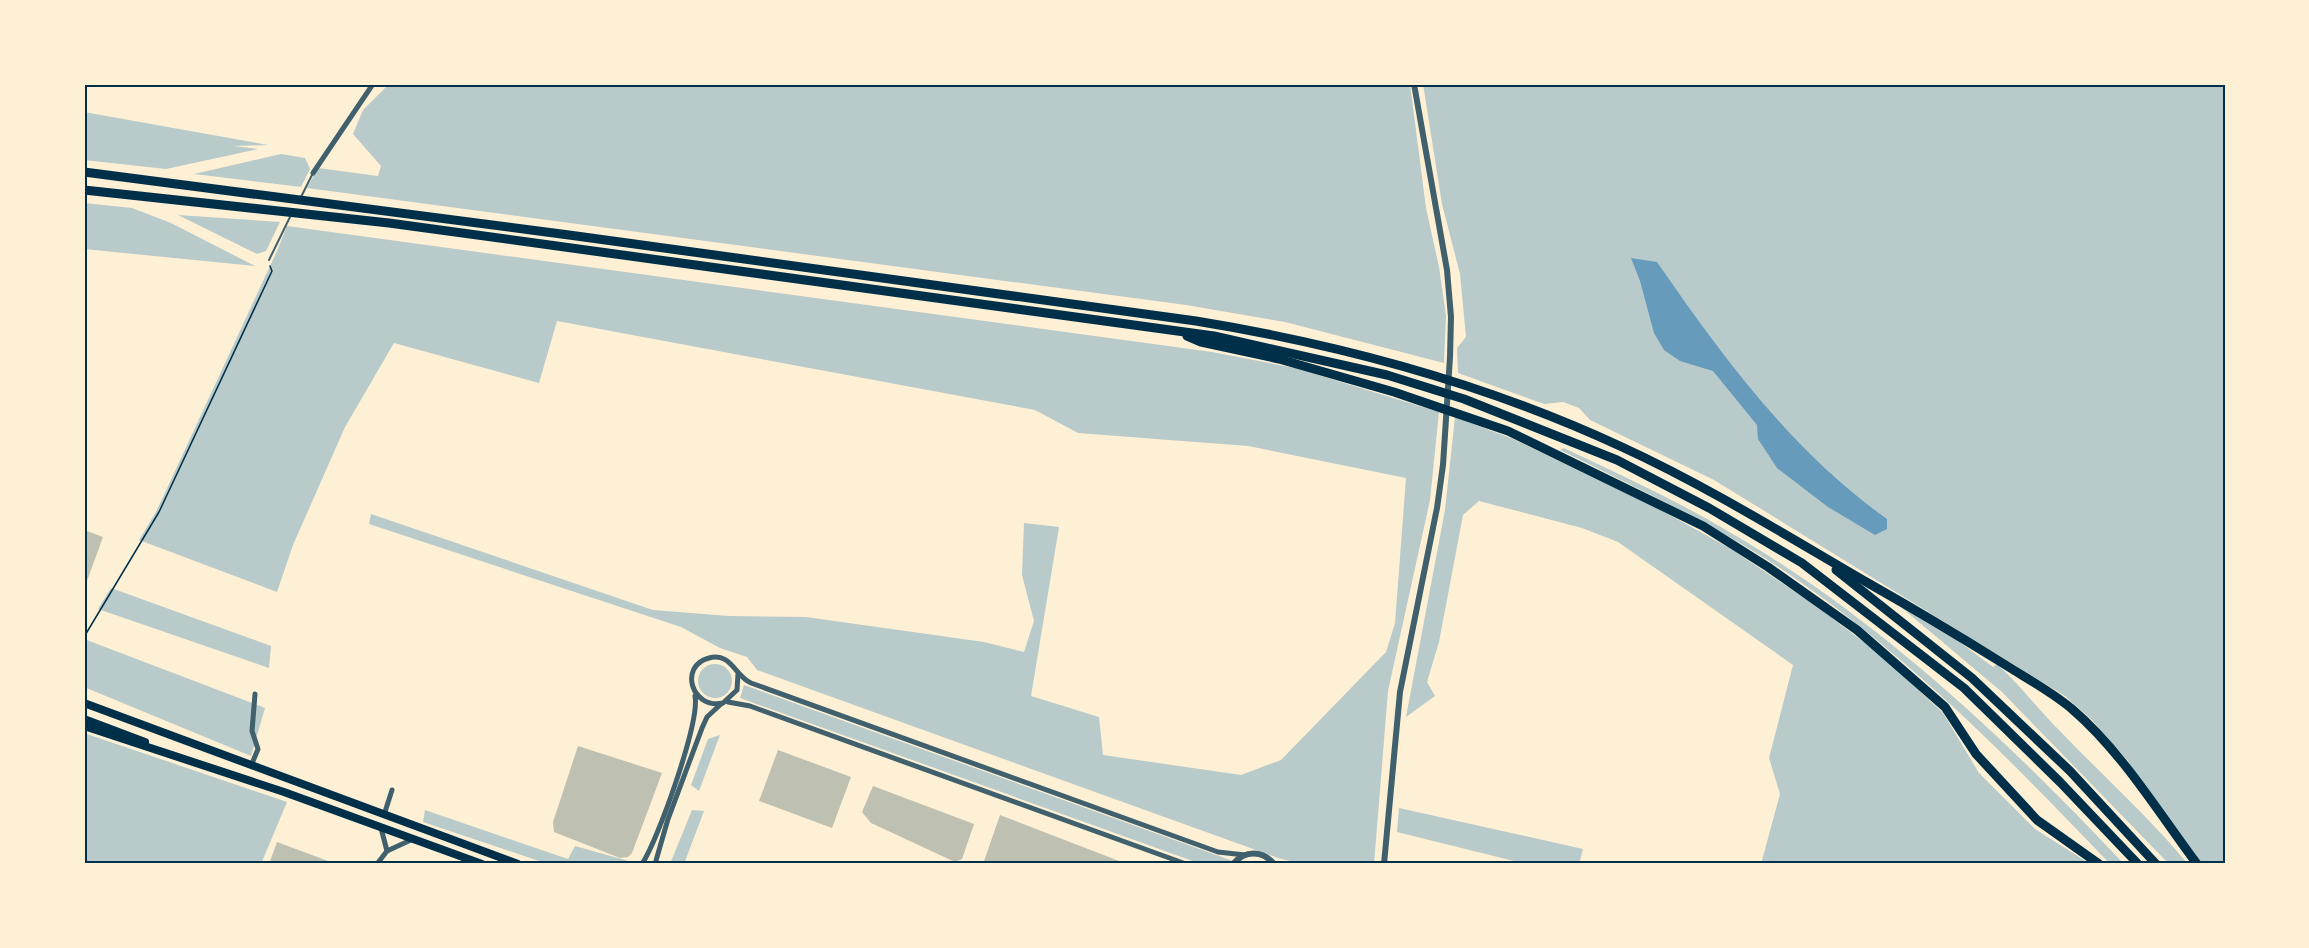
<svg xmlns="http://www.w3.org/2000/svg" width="2309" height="948" font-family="Figtree,sans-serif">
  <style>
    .green { fill: #b9caca }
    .water { fill: #669bbc }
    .building { fill: #bec0b2 }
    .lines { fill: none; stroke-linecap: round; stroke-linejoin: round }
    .path { stroke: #003049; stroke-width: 1.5 }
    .service { stroke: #3f606c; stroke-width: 2 }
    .minor { stroke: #3f606c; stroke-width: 5 }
    .tertiary { stroke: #3f606c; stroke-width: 6 }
    .primary { stroke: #003049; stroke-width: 8 }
    .motorway { stroke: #003049; stroke-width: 9 }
    .neatline { fill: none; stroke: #003049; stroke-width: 2 }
  </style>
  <rect width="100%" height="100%" fill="#fdf0d5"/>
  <g class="green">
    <path d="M389 84H1410L1426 208 1439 267 1446 316 1444 363 1285 322 1186 305 307 188 318 168 378 176 381 166 353 134 363 110Z"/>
    <path d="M1423 84H2225V864H2197L2164 822 2128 761 2092 720 2065 696 1714 480 1590 420 1579 408 1563 402 1544 404 1458 373 1457 348 1466 337 1460 274 1442 204Z"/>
    <path d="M84 112 268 145 234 146 258 149 166 169 84 160Z"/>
    <path d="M281 154 305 158 310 169 301 187 194 174Z"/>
    <path d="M84 203 132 208 171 223 255 266 84 249Z"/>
    <path d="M178 215 280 222 266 251 257 254Z"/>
    <path d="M287 226 1212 352 1295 368 1439 412 1430 500 1388 691 1374 864H1302L1278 858 757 670 747 657 720 648 681 627 369 524 371 514 653 610 729 616 806 617 984 642 1024 652 1034 621 1022 575 1024 523 1059 527 1031 696 1099 717 1103 755 1241 775 1281 760 1386 652 1395 623 1406 478 1248 446 1078 433 1035 410 557 321 539 383 394 343 345 427 293 545 277 592 139 540 156 512 277 251Z"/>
    <path d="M1455 417 1513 439 1650 504 1731 549 1816 606 1882 656 1943 713 1979 773 2035 829 2090 864H1761L1780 794 1769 758 1793 665 1618 542 1582 528 1479 501 1463 515 1439 642 1427 682 1435 696 1406 717 1445 510Z"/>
    <path d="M1564 448C1618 474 1674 499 1726 530 1877 617 2005 738 2124 864H2110C2008 757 1903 650 1780 568 1710 522 1635 487 1560 450Z"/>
    <path d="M111 588 271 646 269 668 98 609Z"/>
    <path d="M1903 604 1930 620 1993 667 1997 664C2020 685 2038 709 2060 731 2103 776 2149 817 2188 864H2169L2002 692 1902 608Z"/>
    <path d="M84 639 265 708 251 756 84 687Z"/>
    <circle cx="715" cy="681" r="17"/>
    <path d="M744 685 1233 861 1232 864H1201L740 698Z"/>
    <path d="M84 733 287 802 261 864H84Z"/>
    <path d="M720 735 699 791 691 785 708 739Z"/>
    <path d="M1399 808 1583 849 1579 864H1526L1397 832Z"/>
    <path d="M425 810 568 859 575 846 632 862 548 864 423 822Z"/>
    <path d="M692 810 704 811 684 864H670Z"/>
  </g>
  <path class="water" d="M1631 258 1657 262C1722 356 1792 452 1887 519V529L1875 535 1828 507 1777 468 1758 439 1757 425 1713 371 1680 361 1664 350 1654 333 1640 281Z"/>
  <g class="building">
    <path d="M84 530 103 537 84 589Z"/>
    <path d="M578 746 662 773 632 853 628 857 620 858 554 832 553 822Z"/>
    <path d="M778 750 851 777 832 828 759 801Z"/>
    <path d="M873 786 974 824 962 859 955 862 871 823 862 812Z"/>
    <path d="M1000 815 1127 864H983Z"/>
    <path d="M277 842 336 864H269Z"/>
  </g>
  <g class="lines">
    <path class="path" d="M84 637 159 512 272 271 270 266"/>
    <g class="service">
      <path d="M301 197 313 173"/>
      <path d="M269 260 291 215"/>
    </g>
    <g class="minor">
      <path d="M313 173 373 84"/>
      <path d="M738 674 737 690 723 703C692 710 678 666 709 658 731 652 735 676 751 683L1218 852 1245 855"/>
      <path d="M728 702 750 706 1186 864"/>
      <path d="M251 766 258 749 252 731 255 694"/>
      <path d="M384 815 392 790"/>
      <path d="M381 828 387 851"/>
      <path d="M377 864 387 851 413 839"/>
      <path d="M642 864C658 840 700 722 695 696"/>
      <path d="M655 864 668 819 702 728 707 717 721 704"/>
    </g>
    <g class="tertiary">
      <path d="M1233 864C1245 850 1262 850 1274 864"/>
      <path d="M1384 864 1400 692 1437 508 1443 465 1450 357 1451 317 1447 270 1414 84"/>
    </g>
    <g class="primary">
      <path d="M84 703 518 864"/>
      <path d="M84 719 145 742"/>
      <path d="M84 726 284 792 482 864"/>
    </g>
    <g class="motorway">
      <path d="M84 172 569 235 1196 321C1343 345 1487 384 1622 447 1707 486 1787 536 1868 583 1914 609 1959 636 2004 664 2026 678 2052 692 2072 709 2122 752 2158 812 2197 864"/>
      <path d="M84 190 389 223 1214 336 1387 375 1464 399 1617 460 1709 508 1802 563 1964 688 2060 782 2138 864"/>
      <path d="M1187 336 1201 342 1279 359 1394 392 1508 431 1703 526 1768 567 1857 630 1945 707 1976 754 2037 820 2099 864"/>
      <path d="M1836 570 1972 678 2070 771 2156 864"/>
    </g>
  </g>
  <rect width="2309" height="948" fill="none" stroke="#fdf0d5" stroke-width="171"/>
  <rect x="86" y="86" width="2138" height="776" class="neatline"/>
</svg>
